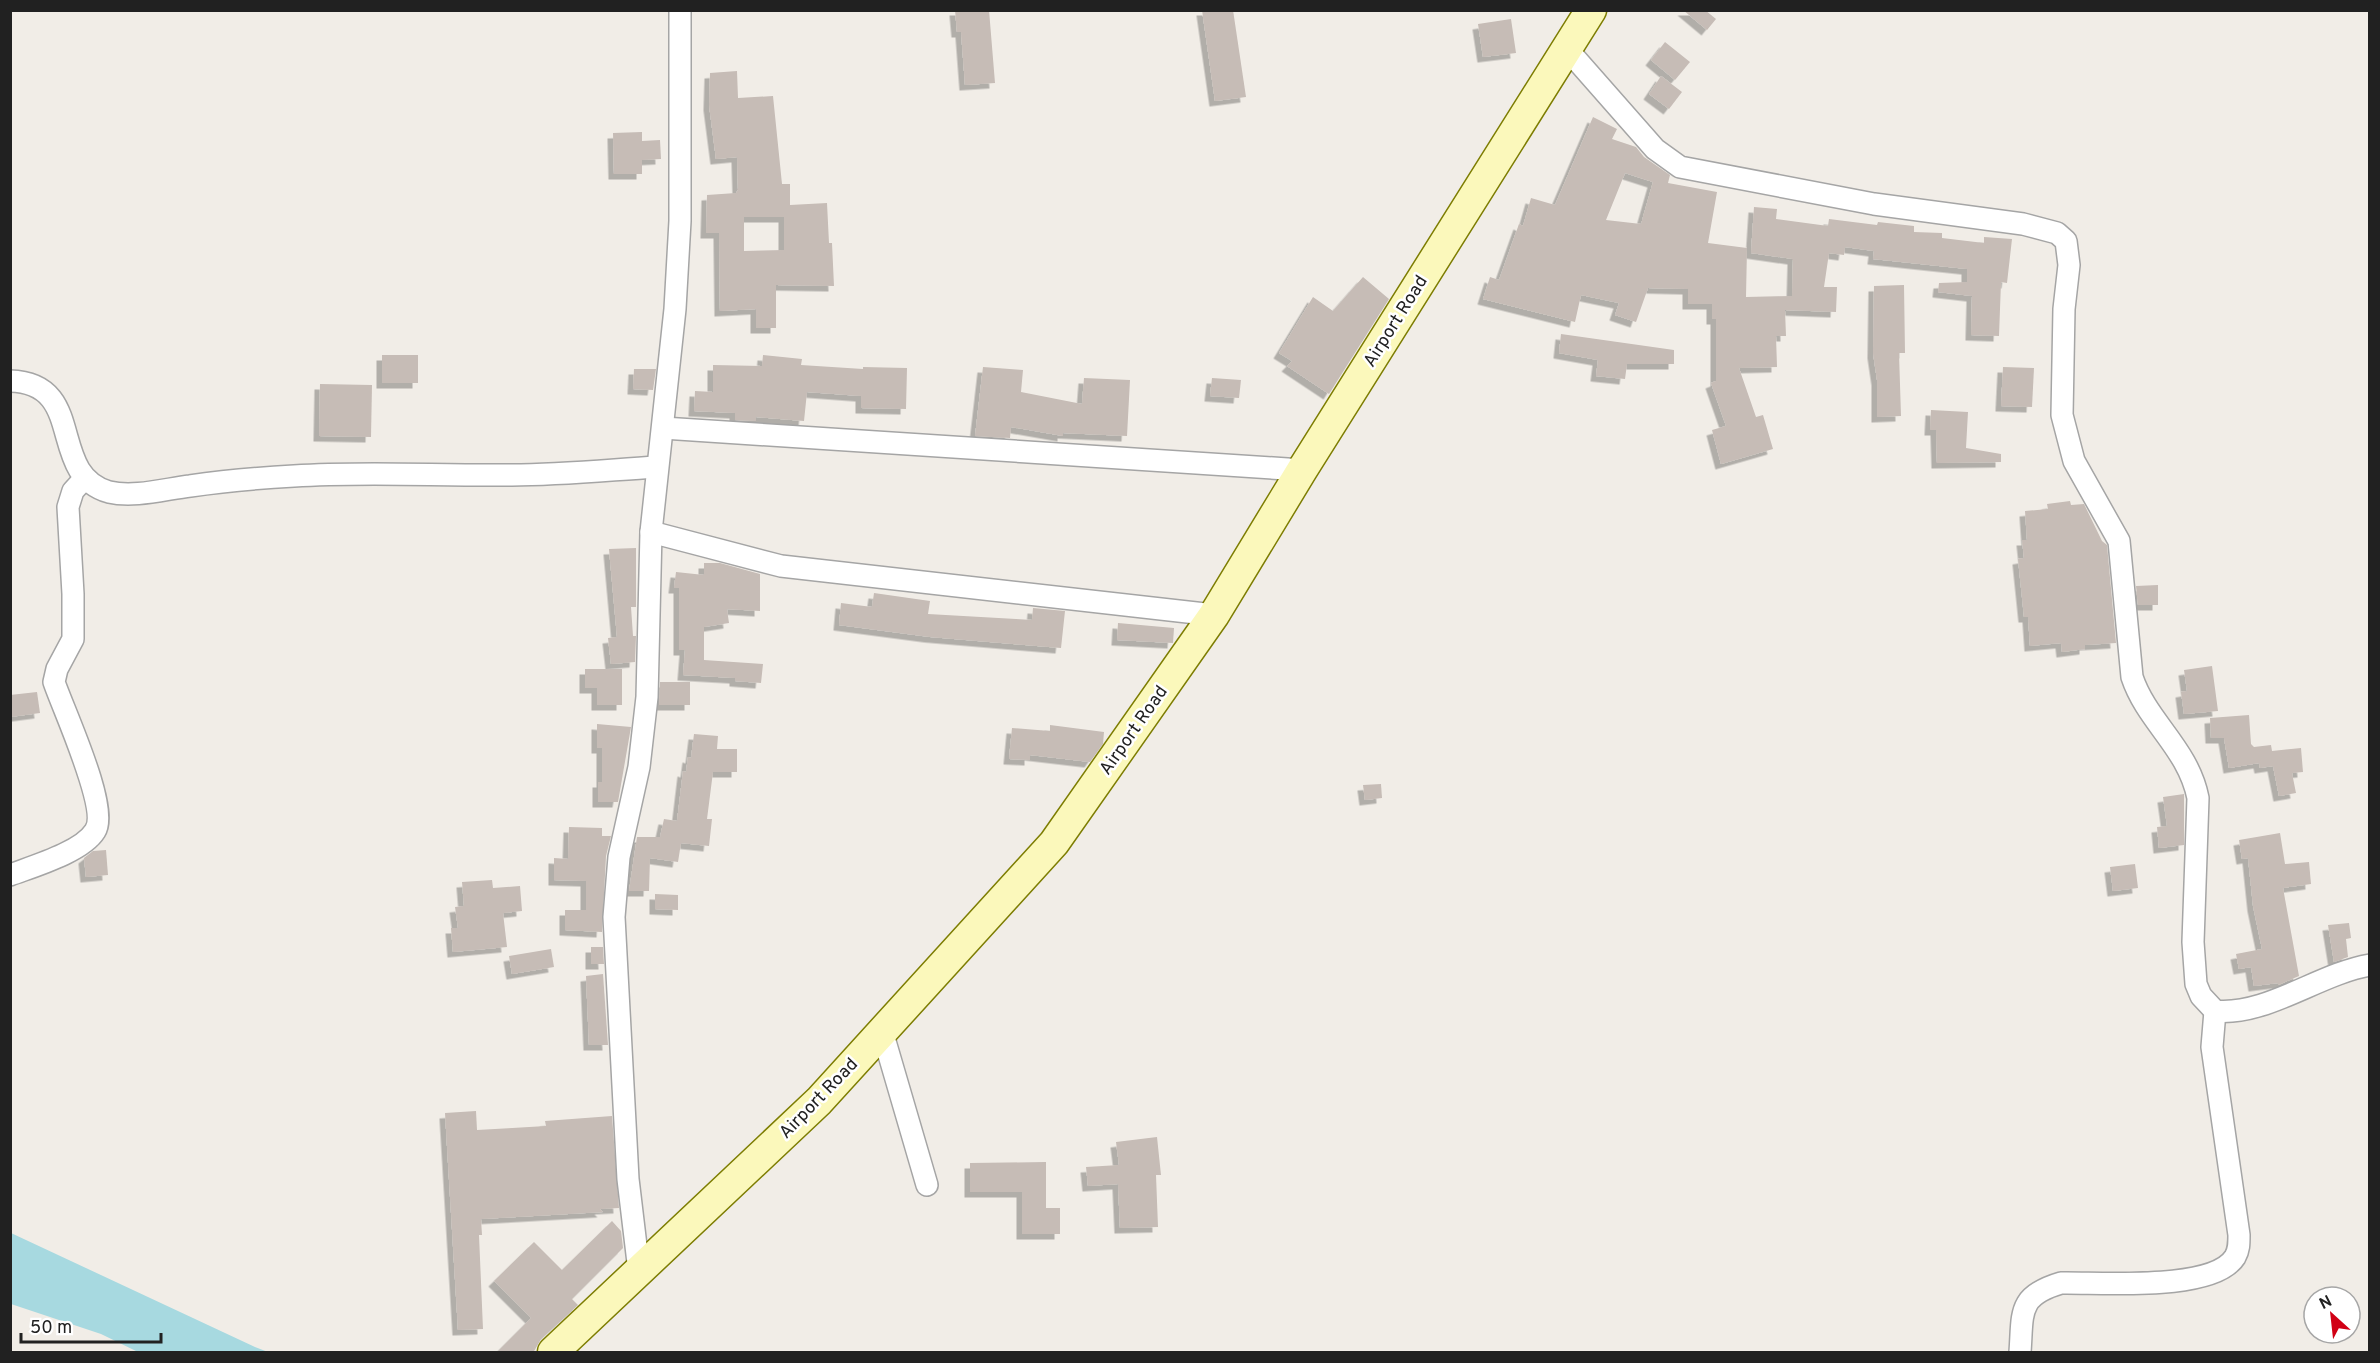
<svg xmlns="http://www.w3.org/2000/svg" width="2380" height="1363" font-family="Overpass,sans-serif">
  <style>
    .water { fill: #a7d9e0 }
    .building { fill: #c6bcb6; fill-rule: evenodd; filter: url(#shadow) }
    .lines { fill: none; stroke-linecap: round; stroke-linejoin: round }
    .minor-casing { stroke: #a5a5a5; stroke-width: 24 }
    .secondary-casing { stroke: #7d7d02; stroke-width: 33 }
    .minor { stroke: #fff; stroke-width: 21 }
    .secondary { stroke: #fbf8bb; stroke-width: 30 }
    .labels { text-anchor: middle; stroke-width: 5; stroke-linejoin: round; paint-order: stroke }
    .street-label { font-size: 18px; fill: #212121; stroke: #fff }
  </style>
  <defs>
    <filter id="shadow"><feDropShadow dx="-5.5" dy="5.5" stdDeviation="0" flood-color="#0004"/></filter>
  </defs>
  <rect width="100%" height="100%" fill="#f1ede7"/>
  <path class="water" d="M11 1233 255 1347 268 1352H138L101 1334 11 1304Z"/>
  <g class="building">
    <path d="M955 10H989L995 83 965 85 961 32H957Z"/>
    <path d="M1202 10H1233L1246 97 1215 101Z"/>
    <path d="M1683 10H1705L1716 19 1707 30Z"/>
    <path d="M1511 19 1516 53 1483 57 1478 24Z"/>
    <path d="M1665 42 1690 62 1675 80 1651 60Z"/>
    <path d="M737 71 738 98 773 96 782 184H790V205L827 203 829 243H832L834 286 776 285V328H756V309L720 311 719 233H706L707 195 736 193 738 190 737 157 716 159 709 105 710 73ZM744 217H784V250L744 251Z"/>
    <path d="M1661 76 1682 92 1669 109 1649 94Z"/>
    <path d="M1593 117 1617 129 1612 139 1636 147 1644 157 1670 175 1668 183 1717 192 1708 243 1747 248 1746 297 1792 296 1793 259 1751 253 1754 207 1777 209 1776 219 1828 226 1829 219 1877 225 1878 222 1914 226V232L1942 233V238L1984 243V237L2012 239 2007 283 2001 282 1999 336 1971 335 1972 296 1938 292 1939 283 1967 282V269L1873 259 1874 251 1845 247 1844 255 1829 253 1824 287H1837L1836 312 1785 310 1786 336H1776L1777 367 1739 368 1756 417 1763 415 1773 449 1721 464 1712 430 1726 426 1711 383 1716 381V319H1712V304H1688V289L1648 288 1636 322 1615 315 1619 303 1581 295 1575 322 1483 299 1490 277 1499 280 1519 224 1523 226 1531 198 1555 205ZM1625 173 1653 182 1641 224 1606 220Z"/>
    <path d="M642 132V141L660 140 661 159 642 160V174H614L613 133Z"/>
    <path d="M1363 277 1389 299 1329 394 1287 366 1292 361 1279 353 1313 297 1333 311Z"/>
    <path d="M1904 285 1905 353H1899L1901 416 1877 417V380L1873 353 1874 286Z"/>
    <path d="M1561 334 1674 350V364H1627L1625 379 1596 376 1598 360 1559 353Z"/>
    <rect x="382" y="355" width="36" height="28"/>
    <path d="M763 355 802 359 801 365 863 369V367L907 368 906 409 861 408V396L807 392 804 421 756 417V421L735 420V413L694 411 695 391 713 392V365L762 366Z"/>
    <path d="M983 367 1023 370 1021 392 1082 404 1084 378 1130 380 1127 436 1063 433V436L1011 427 1010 438 975 436Z"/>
    <path d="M2003 367 2034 368 2032 407 2001 406Z"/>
    <path d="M634 369H656L653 390 633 389Z"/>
    <path d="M1212 378 1241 380 1239 398 1210 396Z"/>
    <path d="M320 384 372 385 371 437 319 436Z"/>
    <path d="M1931 410 1968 412 1966 448 2001 454V462L1937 463 1936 430H1930Z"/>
    <path d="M2070 501 2071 505 2084 504 2102 541 2107 545 2116 643 2085 645V649L2062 652 2061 643 2030 646 2028 617H2024L2018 559 2024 558 2022 540H2027L2025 511 2048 509 2047 504Z"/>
    <path d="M636 548V607H631L633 636H636L635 662 611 664 608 638 617 637 609 549Z"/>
    <path d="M704 563H720L760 574V611L727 609 729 623 704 627V660L763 664 761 683 735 681V678L683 675 685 650H679V588H674L676 572 704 575Z"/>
    <path d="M2158 585V605H2138L2136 586Z"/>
    <path d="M874 593 930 601 928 614 1032 620 1033 608 1065 611 1061 648 930 637 839 625 841 603 872 607Z"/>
    <path d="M1118 623 1174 628 1173 643 1117 640Z"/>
    <path d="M2212 666 2218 711 2184 714 2181 692 2187 691 2184 670Z"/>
    <path d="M585 669H622V705H597V688H585Z"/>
    <path d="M660 682H690V705H659Z"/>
    <path d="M37 692 40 713 10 717V695Z"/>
    <path d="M2249 715 2251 744 2254 747 2271 745 2272 751 2301 748 2303 772 2292 773 2296 793 2279 796 2273 766 2260 768 2259 763 2229 768 2224 738H2211L2210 718Z"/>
    <path d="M597 724 631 727 618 802H598V782H602V748H597Z"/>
    <path d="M1050 725 1104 732 1103 744 1090 762 1030 755V760L1009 759 1012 728 1050 731Z"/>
    <path d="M694 734 718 736 717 749H737V772H713L707 819H712L709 846 681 843 678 862 650 858 649 891H629L637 837H660L664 819 677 821 683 771 686 772 688 757 691 758Z"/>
    <path d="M1381 784 1382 798 1365 800 1363 785Z"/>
    <path d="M2184 794V845L2159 848 2157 827 2167 826 2163 797Z"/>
    <path d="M569 827 602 828V836H611L606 856 602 932 565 930V910H586V881L554 880V858L568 859Z"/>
    <path d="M2280 833 2285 864 2309 862 2311 884 2283 888 2299 976 2278 985V983L2254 986 2251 967 2239 969 2236 954 2262 949 2253 906 2248 858 2242 859 2239 840Z"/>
    <path d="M106 850 108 875 86 877 84 858 93 851Z"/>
    <path d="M2135 864 2138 888 2113 891 2110 867Z"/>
    <path d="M492 880 493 888 520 886 522 911 503 913 507 947 453 952 451 928H458L455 907 464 906 462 882Z"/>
    <path d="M655 894 678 895V910L655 909Z"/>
    <path d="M2349 923 2351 938 2346 939 2348 957 2334 962 2328 925Z"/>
    <path d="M591 947H603L604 964H591Z"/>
    <path d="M551 949 554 967 512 974 509 956Z"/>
    <path d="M603 974 608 1045H589L586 976Z"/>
    <path d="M476 1111 477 1130 546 1126 545 1121 612 1116 619 1208 600 1209 603 1212 481 1219 482 1235H479L483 1329 458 1330 445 1113Z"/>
    <path d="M1157 1137 1161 1175H1156L1158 1227 1120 1228 1118 1184 1088 1186 1086 1167 1119 1165 1116 1142Z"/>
    <path d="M1046 1162V1208H1060V1234H1022V1192H970V1163Z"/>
    <path d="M612 1221 621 1231 623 1248 572 1299 578 1305 541 1339 533 1353H496L531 1318 494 1281 534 1242 562 1270Z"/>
  </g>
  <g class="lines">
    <g class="minor-casing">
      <g id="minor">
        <path d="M1567 49 1655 149 1680 167 1874 204 2023 224 2057 233 2066 241 2069 265 2064 309 2062 415 2074 461 2119 541 2132 677C2147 722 2188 748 2198 798L2193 942 2196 984 2201 996 2215 1011C2267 1016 2318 974 2370 965"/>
        <path d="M10 381C88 383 46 474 109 492 134 498 165 489 190 486 225 481 259 478 294 476 366 471 439 476 512 475 560 475 608 470 656 467"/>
        <path d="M663 428 1302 470"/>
        <path d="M651 532 781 566 1214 615"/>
        <path d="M10 875C34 866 82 852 95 831 110 809 63 709 54 682L57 669 73 639V594L68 507 73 491 84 479"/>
        <path d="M882 1031 927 1185"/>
        <path d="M639 1271 628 1179 614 917 619 857 639 767 647 697 651 532 675 309 680 221V10"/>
        <path d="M2020 1352C2023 1313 2017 1296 2061 1283 2099 1282 2213 1292 2235 1257 2239 1250 2239 1244 2239 1235L2212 1047 2215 1011"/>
      </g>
    </g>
    <g class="secondary-casing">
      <path id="secondary" d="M553 1352 819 1101 1054 843 1214 615 1302 470 1591 10"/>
    </g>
    <use href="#minor" class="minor"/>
    <use href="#secondary" class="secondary"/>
  </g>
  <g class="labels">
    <g class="street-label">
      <text transform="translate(1395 321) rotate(-58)" y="6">Airport Road</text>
      <text transform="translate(1133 730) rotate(-55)" y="6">Airport Road</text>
      <text transform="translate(818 1098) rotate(-46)" y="6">Airport Road</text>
    </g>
  </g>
  <rect width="2380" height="1363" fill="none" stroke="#212121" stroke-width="24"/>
  <g transform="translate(2332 1315) rotate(333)"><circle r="28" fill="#ffffff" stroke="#a6a6a6" stroke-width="1.5"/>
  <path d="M0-4.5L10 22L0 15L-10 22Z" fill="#d10015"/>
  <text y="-9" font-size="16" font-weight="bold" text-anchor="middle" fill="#212121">N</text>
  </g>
  <path d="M21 1333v9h140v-9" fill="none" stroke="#212121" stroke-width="3"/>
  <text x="30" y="1333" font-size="18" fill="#212121" stroke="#ffffff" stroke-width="4.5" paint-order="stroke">50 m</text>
</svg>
